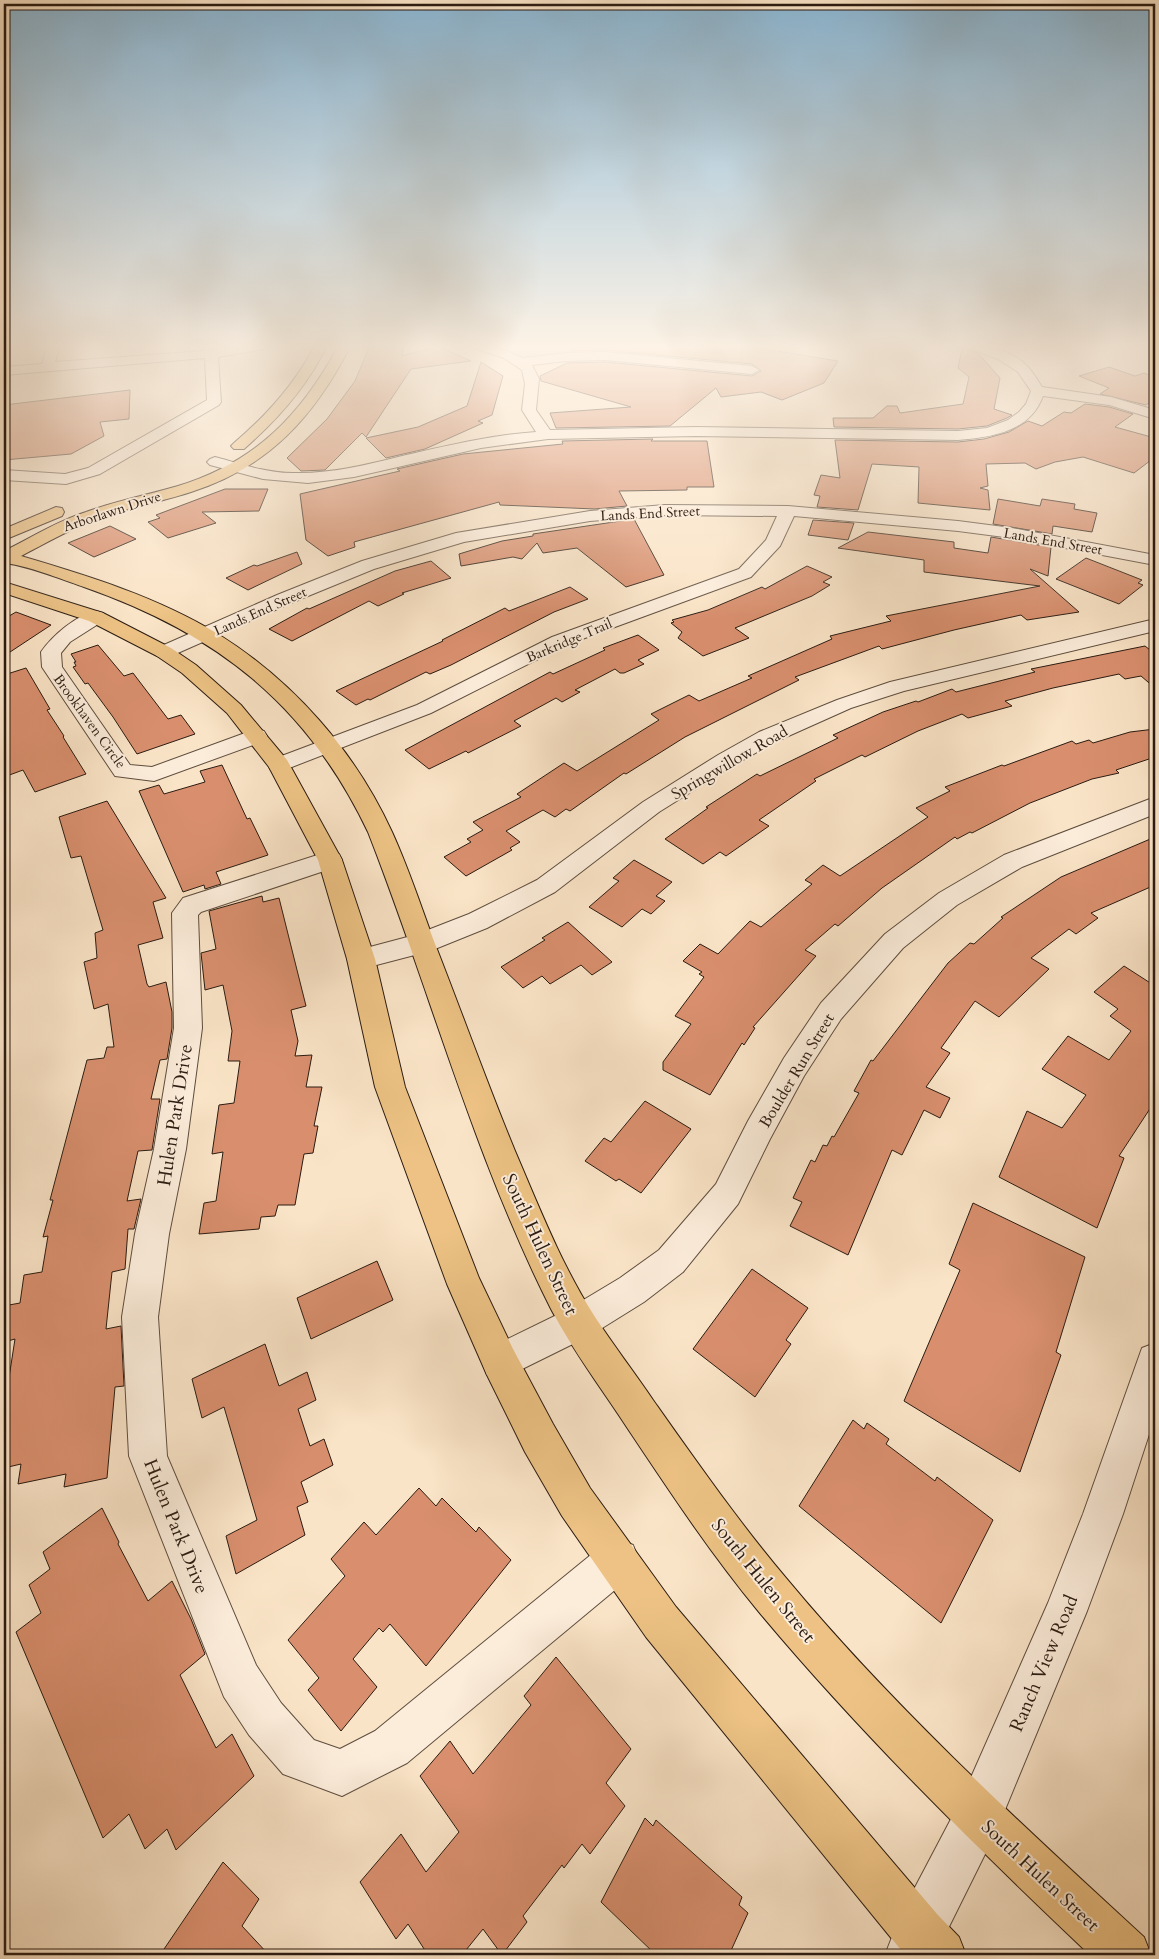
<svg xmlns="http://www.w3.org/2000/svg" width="1159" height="1959" font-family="Cardo,serif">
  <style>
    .building { fill: #d98f6e; stroke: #2a1b11 }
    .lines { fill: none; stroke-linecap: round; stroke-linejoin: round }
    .minor-casing { stroke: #5e4d3e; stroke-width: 2 }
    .major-casing { stroke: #2a1b11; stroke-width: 2 }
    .minor { fill: #fceddb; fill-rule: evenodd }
    .major { fill: #edc284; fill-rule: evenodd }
    .labels { text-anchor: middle; stroke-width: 4; stroke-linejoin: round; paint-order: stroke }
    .far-street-label { font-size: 14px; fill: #2a1b11; stroke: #fceddb }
    .street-label { font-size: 16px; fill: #2a1b11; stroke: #fceddb }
    .near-street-label { font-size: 19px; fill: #2a1b11; stroke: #fceddb }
  </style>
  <rect width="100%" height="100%" fill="#fae4c7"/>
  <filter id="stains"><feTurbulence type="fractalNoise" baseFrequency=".004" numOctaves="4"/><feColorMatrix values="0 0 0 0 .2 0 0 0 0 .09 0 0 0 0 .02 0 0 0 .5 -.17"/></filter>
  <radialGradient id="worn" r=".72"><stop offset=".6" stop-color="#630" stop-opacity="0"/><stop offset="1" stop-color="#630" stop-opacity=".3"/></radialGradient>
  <g class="building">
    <path d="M571 345H741L838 361 824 383 782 400 761 392 721 397 716 388 670 426 556 428 550 413 631 407 541 381 540 376 567 363 605 362 752 376 761 371 752 364 605 350 572 351Z"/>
    <path d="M963 345H965L968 350 978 353 1000 378 994 409 1012 415 1007 418 987 426 958 429 834 427 833 418H873L887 406H897L900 413 963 404 969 377 958 368Z"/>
    <path d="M437 346 471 361 411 369 366 437 362 433 325 470 301 471 287 458 327 419 355 381 369 348 404 347 402 356Z"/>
    <path d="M481 362 503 376 492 415 478 421 483 423 425 449 386 458 366 438 418 427 467 406Z"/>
    <path d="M1109 367 1135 376 1144 373 1155 377V399L1146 405 1100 394 1109 388 1079 376Z"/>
    <path d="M130 390 129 419 100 422 104 436 71 454 4 460V405Z"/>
    <path d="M1085 404 1109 407 1133 414 1115 427 1155 438V457L1134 473 1083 457 1055 462 1036 469 1025 463 986 464 988 486 980 488 988 490 990 510 918 503 919 467 872 464 858 510 817 507 820 496 814 495 821 475 840 478 835 440 958 442 984 439 1009 432 1028 421 1042 426 1064 412 1071 413Z"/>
    <path d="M653 439 651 441H707L714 487H687V490L619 491 627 506 595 509 500 505 499 502 354 542 355 547 328 556 306 540 300 494 400 471 397 469 463 454 563 444 562 441Z"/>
    <path d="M225 489H268L259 511 202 512 216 523 168 538 148 522 160 518 156 515Z"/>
    <path d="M998 499 1040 506 1042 499 1075 504 1074 509 1097 513 1092 532 1053 526 1052 534 993 524Z"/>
    <path d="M634 519 664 575 626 587 577 548 543 553 537 543 522 559 513 557 461 566 459 554 502 541 533 536V534Z"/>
    <path d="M813 520 854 523 848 540 808 535Z"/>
    <path d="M110 526 136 539 94 557 68 543Z"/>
    <path d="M868 532 954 542V548L988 553 991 537 1051 547 1048 576 1030 569 1079 612 1027 620 1021 615 954 630 882 649 879 646 795 677 799 680 685 737 626 774 624 773 570 811 566 809 555 817 543 810 506 831 520 842 510 848 512 850 466 876 444 857 471 842 467 839 483 830 473 822 521 797 517 794 564 763 577 771 659 720 651 714 689 695 699 701 752 678 748 676 832 639 830 636 891 621 886 616 1040 586 924 572V560L838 548Z"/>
    <path d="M297 552 302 564 248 590 226 578 254 565 257 566Z"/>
    <path d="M1086 558 1142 580 1138 583 1143 585 1119 604 1056 579Z"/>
    <path d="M431 561 451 578 402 593 404 594 378 606 369 601 292 641 269 629 307 608 309 609 395 571Z"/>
    <path d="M807 566 832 577 823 582 830 585 812 596 735 628 749 638 703 656 678 638 682 632 671 623 674 622 672 620 708 610 762 587 765 589Z"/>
    <path d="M570 587 588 599 554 612 451 665 430 674 426 672 370 700 368 699 356 705 336 691 443 641 442 640 505 608 509 611Z"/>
    <path d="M16 612 51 625 4 656V619Z"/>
    <path d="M638 635 659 650 638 660 644 664 624 673H620L615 669 575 690 580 692 562 702 556 698 514 721 521 726 468 753 466 751 429 769 405 750 550 672 553 674 605 650 603 648Z"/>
    <path d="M98 645 124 676 133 673 168 719 181 715 195 734 137 754 113 717 88 683 85 684 73 667 76 666 74 662H76L71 654Z"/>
    <path d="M1145 646 1155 654V688L1141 676 1125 679 1119 674 1053 688 1005 701 1012 706 968 718 962 714 918 731 865 757 862 755 814 779 816 781 759 820 769 826 726 856 720 852 703 864 665 839 708 808 706 807 757 774 760 776 838 738 833 735 883 712 916 701 918 702 952 689 956 692 1035 672 1031 669Z"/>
    <path d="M26 668 50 709 47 710 64 736 63 737 86 774 35 792 23 770 4 777V675Z"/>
    <path d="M1155 729V757L1116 770 1119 773 1092 779 1030 803 972 833 970 832 957 839 955 837 882 888 838 926 835 924 805 950 816 956 753 1027 755 1028 744 1045 742 1043 710 1095 663 1070V1062L691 1024 675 1016 704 977 699 974 702 972 683 961 700 944 718 954 750 921 761 927 812 884 805 880 823 865 840 876 928 817 916 808 950 791 945 787 1002 765 1004 766 1072 741 1076 744 1089 740 1093 743 1130 732Z"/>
    <path d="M222 765 247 819 250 818 268 855 216 872 221 884 205 889 204 885 183 892 139 791 159 785 164 794 205 782 200 771Z"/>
    <path d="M107 801 166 898 153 902 163 938 138 945 147 984 149 987 166 982 172 1012V1028L167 1059 160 1060 151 1099H160L152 1150 138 1151 127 1201 141 1199 134 1229H128L125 1269 112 1272 106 1329 121 1326 124 1386 115 1387 107 1478 64 1487 66 1474 18 1484 21 1464 4 1468V1398L6 1397 15 1339 4 1342 9 1305 20 1303 24 1275 42 1272 48 1236 43 1237 53 1200H50L87 1060 104 1058 107 1047H114L108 1004 94 1009 84 962 97 958 95 933 103 930 81 856 71 858 59 817Z"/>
    <path d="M1155 837V885L1091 913 1098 918 1076 934 1069 929 1031 958 1049 969 999 1017 975 1001 941 1048 950 1053 926 1087 950 1098 940 1118 924 1110 902 1155 892 1150 848 1255 790 1226 802 1202 793 1198 811 1160 815 1162 823 1145 827 1146 832 1136 834 1137 859 1093 854 1091 871 1060 873 1061 948 963 970 943 974 944 1003 918 1001 917 1061 877Z"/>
    <path d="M634 860 672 882 656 896 665 901 651 914 642 909 622 927 589 907 619 881 613 878Z"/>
    <path d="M262 896 263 902 279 898 306 1006 291 1010 298 1041 295 1056 312 1055 306 1087H322L314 1126H318L313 1153 304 1154 295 1205H278L275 1216 261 1217 259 1229 199 1234 204 1203 216 1201 223 1152 212 1154 219 1105 234 1103 240 1061H228L232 1031 223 985 205 990 201 953 216 949 209 911Z"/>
    <path d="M568 922 612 962 592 975 581 965 550 984 542 976 523 988 501 967 545 940 542 938Z"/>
    <path d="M1124 966 1155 986V1101L1119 1156 1124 1158 1097 1228 999 1177 1027 1111 1062 1128 1086 1095 1042 1069 1068 1036 1109 1060 1131 1031 1110 1016 1118 1009 1094 992Z"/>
    <path d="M645 1101 691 1129 641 1193 619 1179 616 1181 585 1161 604 1138 611 1142Z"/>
    <path d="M973 1203 1085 1257 1056 1352 1061 1355 1020 1472 904 1401 960 1270 949 1264Z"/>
    <path d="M377 1261 393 1300 311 1339 297 1298Z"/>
    <path d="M752 1269 808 1308 786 1340 791 1344 755 1397 693 1349Z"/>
    <path d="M265 1344 279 1386 307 1372 316 1400 298 1409 310 1446 324 1439 333 1465 301 1482 308 1502 297 1507 305 1535 236 1574 226 1536 257 1520 224 1407 202 1418 192 1379Z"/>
    <path d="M853 1420 864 1429 867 1423 889 1439 886 1444 935 1481 937 1477 993 1520 941 1623 799 1506Z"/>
    <path d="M419 1488 436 1506 442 1498 476 1532 479 1527 511 1560 426 1666 390 1624 383 1632 379 1628 353 1659 377 1687 341 1731 308 1690 319 1678 288 1640 345 1576 331 1559 364 1522 376 1535Z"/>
    <path d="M102 1508 119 1542 118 1544 148 1601 172 1581 191 1619 205 1654 180 1675 216 1748 232 1734 254 1776 176 1850 167 1829 145 1849 129 1814 103 1838 16 1632 41 1613 29 1585 50 1569 43 1552Z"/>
    <path d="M556 1657 631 1749 606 1783 625 1806 590 1854 582 1844 564 1868 562 1865 523 1916 527 1922 502 1955 483 1929 462 1955H428L408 1924 396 1939 360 1882 401 1834 426 1872 459 1832 420 1776 450 1741 473 1774 531 1705 524 1696Z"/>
    <path d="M645 1818 653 1826 656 1820 742 1897 739 1905 748 1913 729 1955H656L601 1902Z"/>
    <path d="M223 1862 259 1899 242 1926 269 1955H160Z"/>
  </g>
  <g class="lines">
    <g class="minor-casing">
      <g id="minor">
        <path d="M48 345H60L55 362 204 351V345H216L217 349 243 345H270L264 349 218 357 221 402 219 405 100 474 66 484 4 480V470L65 474 88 468 207 400 205 358 4 375V367L42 364Z"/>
        <path d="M472 345H492L523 358 566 353 605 352 752 366 759 370 752 374 605 360 566 361 532 365 539 379 536 410 550 430 696 427 958 431 987 428 1008 420 1019 412 1026 404 1031 391 1018 372 998 359 969 348 967 345C988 345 1014 351 1029 368 1034 374 1038 381 1042 387L1111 397 1155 410V419L1109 405 1043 396C1030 432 992 437 958 440L696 436 548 439 481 448 354 477 308 483 263 479 210 465 207 462 210 459 215 457C241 464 266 473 293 473 330 474 366 465 402 456 446 446 491 435 536 432L522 410 525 384 522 370 504 358 474 348Z"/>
        <path d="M665 505 788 506 958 521 1012 528 1155 555V565L1012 538 958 531 794 516 780 546 751 577 566 645 431 713 279 772 271 770 268 765 271 760 417 705 552 637 739 569 766 540 777 516 665 515 590 521 464 542 374 569 291 603 171 656 164 658 157 656 154 652 157 648 277 595 362 561 456 533 590 511Z"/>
        <path d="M96 611 103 613 106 617 103 621 70 642 61 653 62 667 130 765 152 767 256 729 264 731 267 736 264 741 154 781 115 776 42 667 41 652C53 635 75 616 96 611Z"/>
        <path d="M1155 619V631L904 691 851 708 775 742 734 765 659 812 555 892 487 928 430 951 361 969 351 966 347 959 351 952 415 935 469 914 537 880 643 802 718 755 759 732 837 700 890 682Z"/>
        <path d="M1155 797V814L1022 867 957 905 903 948 841 1019 804 1076 770 1139 738 1204 683 1272 644 1302 591 1335 500 1380 487 1375 482 1362 487 1349 565 1311 620 1278 659 1250 716 1184 748 1121 784 1058 821 1003 885 934 939 893 1004 855Z"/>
        <path d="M330 851 339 854 342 860 339 866 201 912 198 915 202 1028 186 1149 169 1234 158 1317 167 1456 256 1665 281 1703 314 1740 340 1749 375 1731 603 1545 618 1539 633 1545 639 1560 633 1575 407 1763 342 1796 283 1774 249 1735 224 1697 129 1456 122 1317 135 1234 154 1149 174 1028 172 913 183 898Z"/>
        <path d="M1155 1343V1416L1123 1514 1087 1611 995 1834 935 1955H885L901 1914 961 1800 1048 1603 1083 1514 1142 1348Z"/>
      </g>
    </g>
    <g class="major-casing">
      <g id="major">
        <path d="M315 345H327C308 386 278 419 244 449H234L231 446 234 443C267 415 295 384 315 345Z"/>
        <path d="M339 345H351C314 417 269 467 191 492 160 502 127 508 96 519 70 529 46 543 21 556 89 576 157 597 218 634 293 681 355 751 392 832 409 869 421 907 435 944 462 1013 487 1083 515 1151 539 1207 562 1266 595 1317 614 1346 634 1372 653 1400 696 1461 738 1521 786 1578 894 1708 1020 1823 1144 1937L1151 1955H1090C975 1846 861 1734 759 1612 711 1554 670 1492 628 1429 602 1389 573 1351 551 1309 474 1157 430 990 368 832 307 704 216 633 84 587 61 579 26 565 4 563V551C31 538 57 521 86 512 116 501 147 495 178 486 256 462 301 415 339 345Z"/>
        <path d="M56 507 62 508 64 512 62 516 4 540V529Z"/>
        <path d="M4 582 103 613 171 648 196 665 241 705 287 760 342 860 375 959 405 1087 479 1278 513 1349 553 1424 590 1488 676 1607 937 1914 959 1937 966 1955H907L901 1950 646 1637 562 1516 525 1452 487 1375 447 1284 375 1087 347 959 318 860 269 767 227 713 182 673 157 656 89 621 4 593Z"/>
      </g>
    </g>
    <use href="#minor" class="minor"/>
    <use href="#major" class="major"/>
  </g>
  <linearGradient id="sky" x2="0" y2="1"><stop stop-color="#8bb8d6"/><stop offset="0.56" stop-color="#fdf3e6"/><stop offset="1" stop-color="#fdf3e6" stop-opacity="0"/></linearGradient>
  <rect width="1159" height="619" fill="url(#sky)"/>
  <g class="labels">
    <g class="far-street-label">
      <text transform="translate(112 511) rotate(-18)" y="5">Arborlawn Drive</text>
      <text transform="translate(650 513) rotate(-3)" y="5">Lands End Street</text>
      <text transform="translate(1053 541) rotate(10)" y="5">Lands End Street</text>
      <text transform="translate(260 611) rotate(-24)" y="5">Lands End Street</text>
      <text transform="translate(569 640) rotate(-23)" y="5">Barkridge Trail</text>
      <text transform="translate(90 721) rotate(54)" y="5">Brookhaven Circle</text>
    </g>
    <g class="street-label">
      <text transform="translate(729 762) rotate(-30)" y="6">Springwillow Road</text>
      <text transform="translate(796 1070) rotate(-59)" y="6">Boulder Run Street</text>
    </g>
    <g class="near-street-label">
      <text transform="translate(174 1115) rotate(-81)" y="7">Hulen Park Drive</text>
      <text transform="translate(541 1244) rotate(65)" y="7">South Hulen Street</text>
      <text transform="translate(177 1526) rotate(68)" y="7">Hulen Park Drive</text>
      <text transform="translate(764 1580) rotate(51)" y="7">South Hulen Street</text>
      <text transform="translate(1043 1663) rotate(-67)" y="7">Ranch View Road</text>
      <text transform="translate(1041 1875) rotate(43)" y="7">South Hulen Street</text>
    </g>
  </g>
  <rect width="1159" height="1959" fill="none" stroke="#fae4c7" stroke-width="20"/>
  <rect x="5" y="5" width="1149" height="1949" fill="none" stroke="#2a1b11" stroke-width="2.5"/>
  <rect x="10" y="10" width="1139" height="1939" fill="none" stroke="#2a1b11"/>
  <rect width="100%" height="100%" filter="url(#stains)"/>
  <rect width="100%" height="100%" fill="url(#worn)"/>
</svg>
